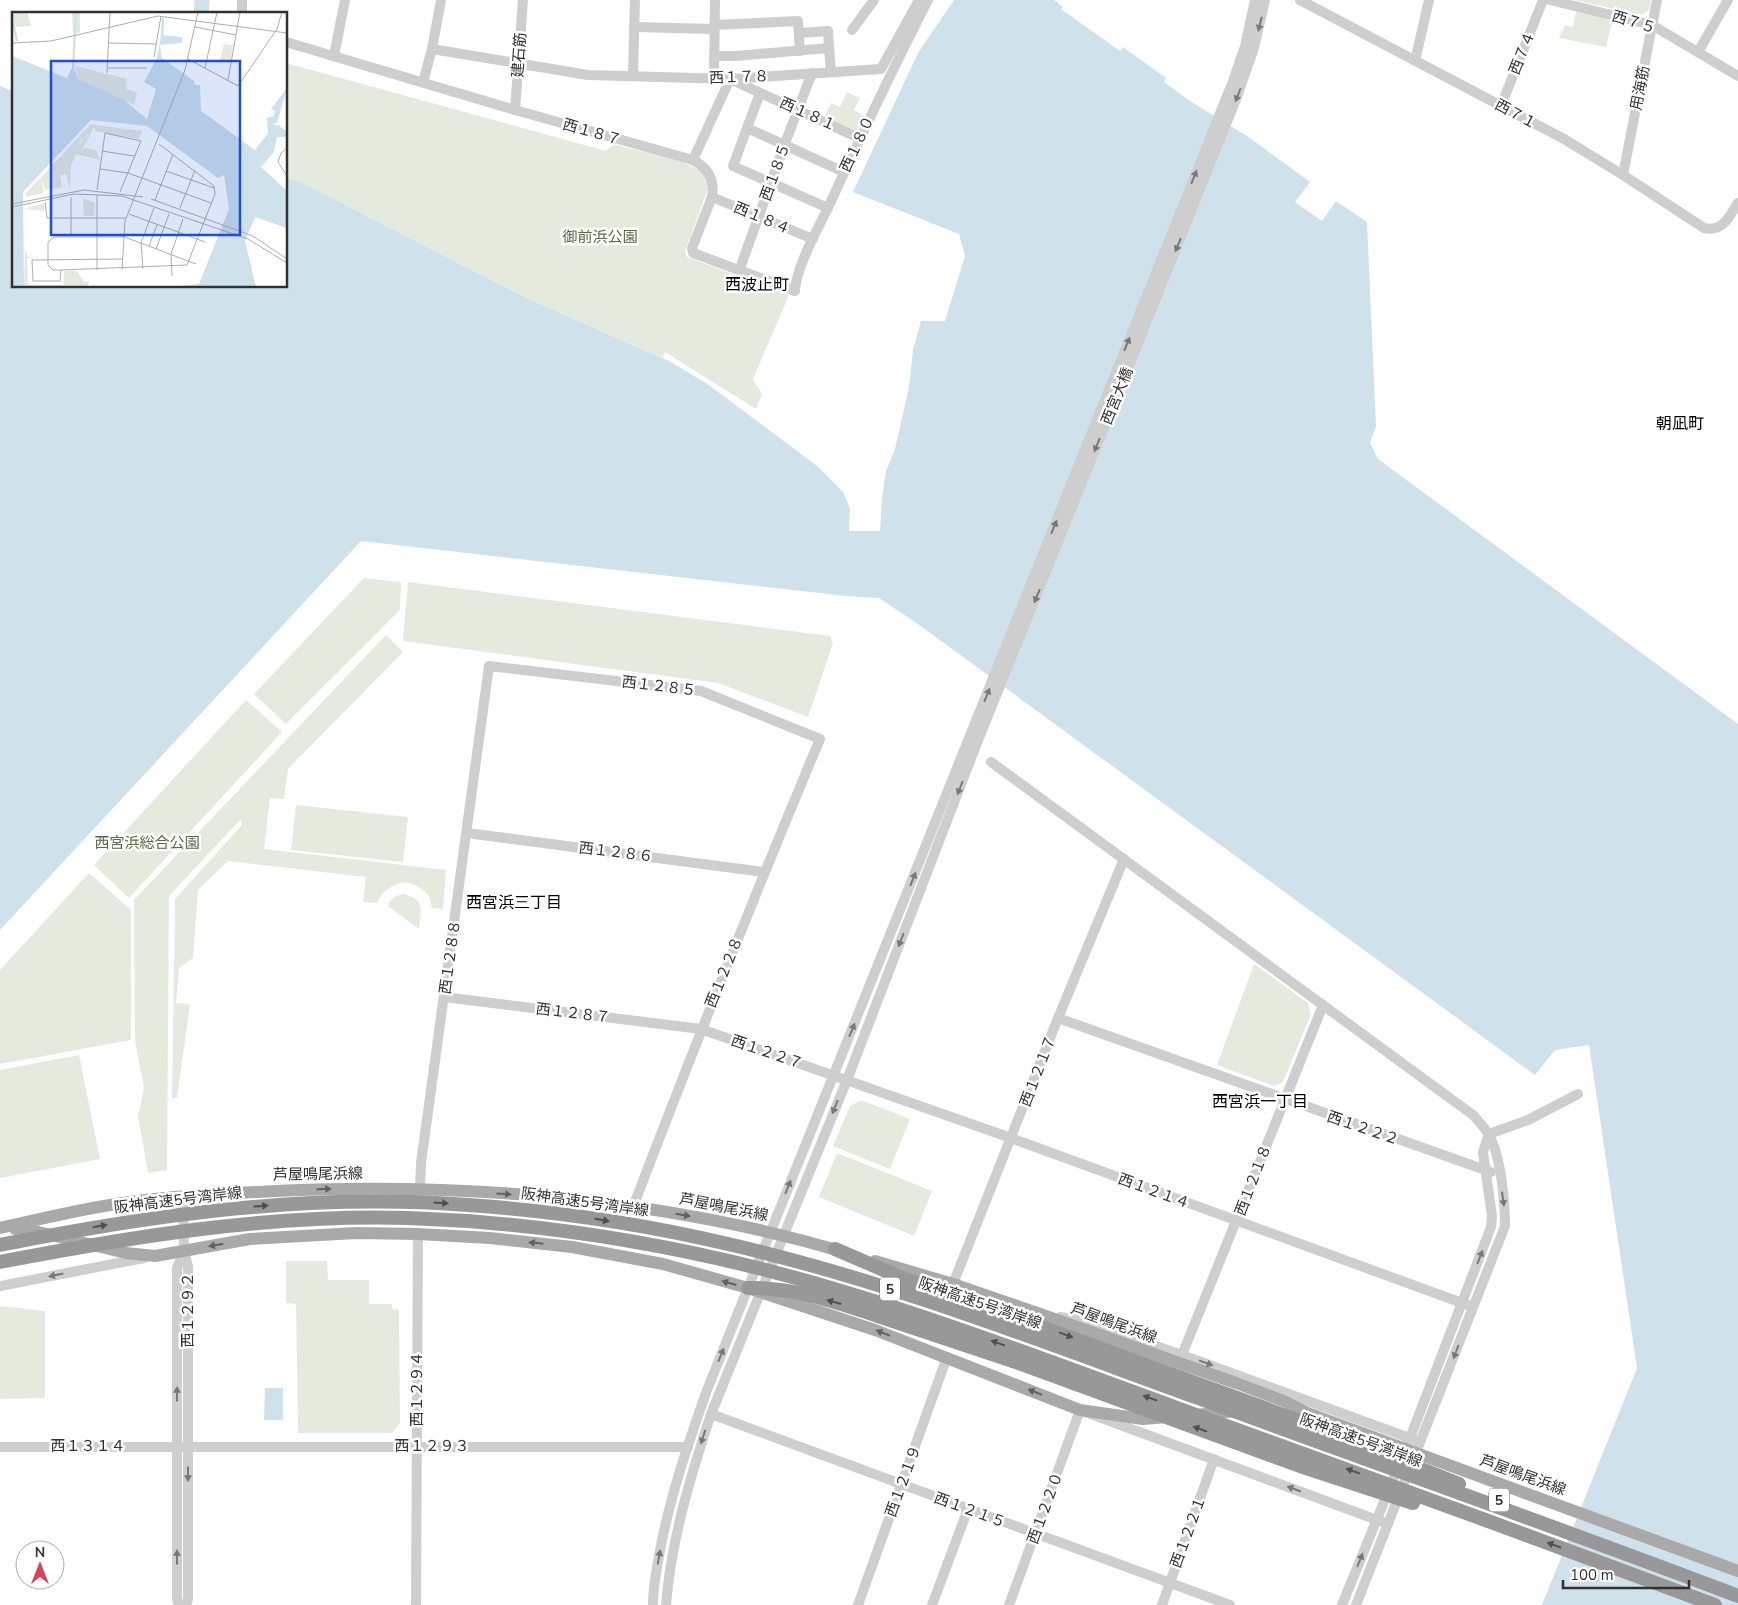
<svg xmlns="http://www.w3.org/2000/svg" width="1738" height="1605" font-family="'Nunito Sans','Noto Sans JP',sans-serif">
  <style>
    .green { fill: #e5eade }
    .water { fill: #cfe1eb }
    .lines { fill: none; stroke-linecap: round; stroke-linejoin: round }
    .river { stroke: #cfe1eb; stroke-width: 15 }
    .minor { stroke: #cecece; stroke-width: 10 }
    .major { stroke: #a9a9a9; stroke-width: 12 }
    .highway { stroke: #989898; stroke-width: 14 }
    .major-bridge { stroke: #a9a9a9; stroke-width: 12 }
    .highway-bridge { stroke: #989898; stroke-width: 14 }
    .oneway { fill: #787878 }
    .oneway2 { fill: #616161 }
    .oneway3 { fill: #505050 }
    .labels { text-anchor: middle; stroke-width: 5; stroke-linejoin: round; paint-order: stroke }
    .shield { fill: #fff; stroke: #6f6f6f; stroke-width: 1 }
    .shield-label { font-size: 14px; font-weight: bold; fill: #313131 }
    .street-label { font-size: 15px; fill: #313131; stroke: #fff }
    .park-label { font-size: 15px; fill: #576a41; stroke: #fff }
    .neighbourhood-label { font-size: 16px; fill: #000; stroke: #fff }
    .inset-river { fill: none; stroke: #cfe1eb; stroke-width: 2.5 }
    .inset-road { fill: none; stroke: #adadad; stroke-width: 1 }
    .view { fill: #1d4ed8; fill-opacity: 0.15; stroke: #1d4ed8; stroke-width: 2.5 }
    .inset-edge { fill: none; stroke: #313131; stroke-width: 2.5 }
  </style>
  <rect width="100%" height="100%" fill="#fff"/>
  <g class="green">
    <path d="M1574 0H1651L1649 10 1642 15Z"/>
    <path d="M1576 11 1613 19 1606 47 1559 38 1565 25 1573 27Z"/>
    <path d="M286 63 606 151 613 144C629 149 690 161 700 171 705 175 707 183 708 189L685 251 687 257 789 295 753 379 762 394 756 409 665 352 663 358 522 296 301 182 286 178Z"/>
    <path d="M847 92 860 98 854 110 864 115 856 132 824 117 831 103 840 107Z"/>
    <path d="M364 578 401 582 400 610 286 724 254 694Z"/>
    <path d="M408 582 830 636 833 643 808 717 718 683 403 641Z"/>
    <path d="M386 635 403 652 288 769 284 799 270 798 264 849 446 870 443 909 432 908C431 905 431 900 429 897 428 894 424 891 421 889 405 875 385 886 377 903L363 902 366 877 228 861 198 890 193 958 179 968 176 1003 190 1004 177 1098H172L175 899 242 825 241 819 169 896 167 1170 148 1173 138 1116 144 1088 135 1041 134 900Z"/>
    <path d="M246 700 282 732 129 898 94 865Z"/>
    <path d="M296 805 408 817 403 862 291 850Z"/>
    <path d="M89 873 131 910V1040L0 1064V970Z"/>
    <path d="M403 894C426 899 421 910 419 929L388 906C390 898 396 896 403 894Z"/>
    <path d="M1254 964 1308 1003 1311 1014 1283 1082 1274 1086 1217 1065Z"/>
    <path d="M79 1055 100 1159 0 1178V1070Z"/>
    <path d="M861 1100 910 1119 890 1169 833 1146 850 1106Z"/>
    <path d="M837 1153 932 1191 914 1236 819 1197Z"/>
    <path d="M286 1261H327L328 1280H369V1304H392V1309L399 1310 400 1423 392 1433H298L296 1304 286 1303Z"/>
    <path d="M0 1306 45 1311V1398L0 1399Z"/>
  </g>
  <g class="water">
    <path d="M954 0H1054L1063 7 1061 9 1120 51 1123 47 1166 78 1164 82 1190 101 1247 136 1310 182 1295 202 1322 221 1336 201 1367 222 1376 426 1370 443 1378 459 1738 724V1605H1542L1637 1368 1589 1045 1555 1050 1535 1075 918 624 879 598 846 596 361 541 0 930V86L14 92V286H286V178L301 182 522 296 669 361 706 383 817 466 843 492 850 508 849 531H880L882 498 886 471 895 449 909 387 913 350 921 321H945L965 256 959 234 853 192 918 53Z"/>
    <path d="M265 1388H283V1420H264Z"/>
  </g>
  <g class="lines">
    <path class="river" d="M201 14 202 0"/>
    <g class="minor">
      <path d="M1300 0 1564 139 1623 175 1704 228C1723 232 1729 217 1738 203"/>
      <path d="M1550 0 1652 25 1738 76"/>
      <path d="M242 14V0"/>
      <path d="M715 25 798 21 800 51"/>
      <path d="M634 27 714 29"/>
      <path d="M852 30 874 0"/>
      <path d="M799 33 828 31 829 48"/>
      <path d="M286 42 515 110 693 160C708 168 715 180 712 197L692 248 693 253 795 291C796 265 821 224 832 199 863 132 894 66 928 0"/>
      <path d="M432 49 588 75 730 79 881 69 919 0"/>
      <path d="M1698 52 1728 0"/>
      <path d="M334 56 345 0"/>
      <path d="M714 56H736L829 48 831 72"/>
      <path d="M1415 61 1429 0"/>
      <path d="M633 76 635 0"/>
      <path d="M714 78 715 0"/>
      <path d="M423 82 432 49 441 0"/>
      <path d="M760 93 733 166 828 208"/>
      <path d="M1501 106 1543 0"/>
      <path d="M515 110 523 0"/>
      <path d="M747 128 844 172"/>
      <path d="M693 160 730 79 859 138"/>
      <path d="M1623 175 1657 0"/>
      <path d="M712 197 813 239"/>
      <path d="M739 271 784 146 812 73"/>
      <path d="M991 762 1473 1115C1479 1122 1486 1129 1490 1137 1501 1158 1505 1202 1505 1226L1356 1605"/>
      <path d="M467 833 764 872"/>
      <path d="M444 997 701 1029 1011 1138 1473 1307"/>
      <path d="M1058 1018 1491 1172"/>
      <path d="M1489 1134 1528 1120 1578 1094"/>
      <path d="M420 1188 421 1163 489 666 701 691 820 739C755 894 693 1050 633 1207"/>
      <path d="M183 1196 184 1250 188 1267V1599L186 1605"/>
      <path d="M953 1284 1058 1018 1124 859"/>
      <path d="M0 1286 144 1258"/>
      <path d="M1060 1317 1080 1320 1182 1355 1415 1440"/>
      <path d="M1182 1355 1323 1005"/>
      <path d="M711 1414 1230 1605"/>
      <path d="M0 1447H688"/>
      <path d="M179 1605 177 1599V1268L184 1250"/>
      <path d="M416 1605 418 1234"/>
      <path d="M653 1605C653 1588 656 1572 659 1556 669 1499 688 1444 707 1390L1233 81 1245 46 1255 0"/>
      <path d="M666 1605C671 1540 691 1475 711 1414L847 1080 977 743 1235 102 1254 48 1265 0"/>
      <path d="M858 1605 947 1357"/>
      <path d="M932 1605 968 1509"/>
      <path d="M1009 1605 1080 1410 1388 1524"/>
      <path d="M1162 1605 1214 1459"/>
      <path d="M1342 1605 1410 1438 1491 1227 1492 1216 1483 1152 1489 1134"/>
    </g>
    <g class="major">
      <path d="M0 1228C40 1219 81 1209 122 1203 167 1196 213 1194 258 1192 452 1181 657 1197 844 1252"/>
      <path d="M15 1229 22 1228 126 1253 155 1256 250 1239 356 1233 418 1234 490 1238 572 1247 663 1264 748 1288 875 1330 1080 1410 1143 1419 1167 1417"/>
      <path d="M875 1261 953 1284 1043 1315 1236 1383 1286 1402 1307 1413"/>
      <path d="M1196 1415 1236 1411"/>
    </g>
    <g class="highway">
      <path d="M835 1249 907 1280 961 1297 1003 1313"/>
      <path d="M748 1288C793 1287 836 1302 878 1316 923 1331 968 1346 1013 1361"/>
    </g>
    <path class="major-bridge" d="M1307 1413 1738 1571"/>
    <g class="highway-bridge">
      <path d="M0 1245C156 1214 308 1193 468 1205 556 1211 643 1224 728 1244 890 1281 1046 1343 1201 1399 1380 1465 1560 1528 1738 1596"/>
      <path d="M0 1262C135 1236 271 1214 408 1218 527 1222 646 1240 762 1269 903 1305 1040 1358 1177 1408 1357 1473 1536 1538 1715 1605"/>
      <path d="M1003 1313 1311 1425 1459 1484"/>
      <path d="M1013 1361 1300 1466 1413 1503"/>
    </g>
  </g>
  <defs><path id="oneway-solid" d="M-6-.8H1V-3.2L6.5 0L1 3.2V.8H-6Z" transform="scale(1.25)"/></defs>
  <g class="oneway">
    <use href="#oneway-solid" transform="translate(1260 24) rotate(104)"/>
    <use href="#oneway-solid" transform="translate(1238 95) rotate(111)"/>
    <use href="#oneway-solid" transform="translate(1194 177) rotate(-68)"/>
    <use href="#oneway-solid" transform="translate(1178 245) rotate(112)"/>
    <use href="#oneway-solid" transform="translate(1127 344) rotate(-68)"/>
    <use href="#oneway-solid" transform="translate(1097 445) rotate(112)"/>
    <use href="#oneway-solid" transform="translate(1054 527) rotate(-68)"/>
    <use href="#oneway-solid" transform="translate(1037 596) rotate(112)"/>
    <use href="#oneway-solid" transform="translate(987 695) rotate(-68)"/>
    <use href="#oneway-solid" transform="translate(960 788) rotate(111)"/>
    <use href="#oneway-solid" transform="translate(913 879) rotate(-68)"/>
    <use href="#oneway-solid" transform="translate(901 940) rotate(111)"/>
    <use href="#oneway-solid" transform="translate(852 1030) rotate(-68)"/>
    <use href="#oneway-solid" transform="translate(835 1107) rotate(112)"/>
    <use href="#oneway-solid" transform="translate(788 1187) rotate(-68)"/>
    <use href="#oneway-solid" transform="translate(1503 1199) rotate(82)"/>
    <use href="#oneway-solid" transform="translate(1480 1257) rotate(-69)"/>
    <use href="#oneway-solid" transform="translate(56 1275) rotate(168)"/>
    <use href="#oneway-solid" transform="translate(1456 1352) rotate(111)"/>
    <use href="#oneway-solid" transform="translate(721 1355) rotate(-68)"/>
    <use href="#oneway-solid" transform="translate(1206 1363) rotate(20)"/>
    <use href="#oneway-solid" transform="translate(177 1394) rotate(-90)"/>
    <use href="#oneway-solid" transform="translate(703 1437) rotate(108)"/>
    <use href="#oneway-solid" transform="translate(188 1474) rotate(90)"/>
    <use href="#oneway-solid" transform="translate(1294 1489) rotate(-159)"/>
    <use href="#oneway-solid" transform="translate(177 1557) rotate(-90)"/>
    <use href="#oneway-solid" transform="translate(659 1557) rotate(-80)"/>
    <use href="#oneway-solid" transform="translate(1360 1560) rotate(-68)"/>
  </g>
  <g class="oneway2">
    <use href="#oneway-solid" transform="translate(324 1189) rotate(-1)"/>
    <use href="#oneway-solid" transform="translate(504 1194) rotate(4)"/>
    <use href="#oneway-solid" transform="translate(683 1215) rotate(9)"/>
    <use href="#oneway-solid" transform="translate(536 1243) rotate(-174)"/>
    <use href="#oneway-solid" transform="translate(216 1245) rotate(170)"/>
    <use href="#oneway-solid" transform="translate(729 1283) rotate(-164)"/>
    <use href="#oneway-solid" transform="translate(883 1333) rotate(-159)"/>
    <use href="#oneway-solid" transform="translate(1035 1392) rotate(-158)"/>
  </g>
  <g class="oneway3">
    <use href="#oneway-solid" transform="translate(441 1203) rotate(3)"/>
    <use href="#oneway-solid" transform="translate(261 1206) rotate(-5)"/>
    <use href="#oneway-solid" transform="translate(602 1220) rotate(10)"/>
    <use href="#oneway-solid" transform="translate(100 1226) rotate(-9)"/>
    <use href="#oneway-solid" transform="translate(834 1302) rotate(-164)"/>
    <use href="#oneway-solid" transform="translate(1066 1335) rotate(20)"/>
    <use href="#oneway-solid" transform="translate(998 1343) rotate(-160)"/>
    <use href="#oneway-solid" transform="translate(1150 1398) rotate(-160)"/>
    <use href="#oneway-solid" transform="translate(1200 1429) rotate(-160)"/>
    <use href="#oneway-solid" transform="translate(1353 1471) rotate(-160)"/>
    <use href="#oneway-solid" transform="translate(1554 1545) rotate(-160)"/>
  </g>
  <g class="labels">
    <g class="shield">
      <rect x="880" y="1277.5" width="20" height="23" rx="4"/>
      <rect x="1489" y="1488.5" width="20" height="23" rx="4"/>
    </g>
    <g class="shield-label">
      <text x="890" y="1294">5</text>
      <text x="1499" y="1505">5</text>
    </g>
    <g class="street-label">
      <text transform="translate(1634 22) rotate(17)" y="5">西７５</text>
      <text transform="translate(1522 53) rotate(-68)" y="5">西７４</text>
      <text transform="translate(519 55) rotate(-86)" y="5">建石筋</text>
      <text transform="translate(739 77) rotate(-2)" y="5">西１７８</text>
      <text transform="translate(1640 88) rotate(-79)" y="5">用海筋</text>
      <text transform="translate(808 114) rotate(24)" y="5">西１８１</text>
      <text transform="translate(1516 114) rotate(28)" y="5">西７１</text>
      <text transform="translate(592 132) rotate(16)" y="5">西１８７</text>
      <text transform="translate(857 144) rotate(-65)" y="5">西１８０</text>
      <text transform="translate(775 172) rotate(-70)" y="5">西１８５</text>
      <text transform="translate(762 218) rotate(23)" y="5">西１８４</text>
      <text transform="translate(1117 396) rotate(-68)" y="5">西宮大橋</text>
      <text transform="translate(659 686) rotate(7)" y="5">西１２８５</text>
      <text transform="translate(616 852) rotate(7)" y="5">西１２８６</text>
      <text transform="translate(450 957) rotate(-82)" y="5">西１２８８</text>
      <text transform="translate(724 972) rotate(-68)" y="5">西１２２８</text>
      <text transform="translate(573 1013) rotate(7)" y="5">西１２８７</text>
      <text transform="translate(767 1052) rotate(19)" y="5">西１２２７</text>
      <text transform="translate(1038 1071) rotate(-69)" y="5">西１２１７</text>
      <text transform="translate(1363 1128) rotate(19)" y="5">西１２２２</text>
      <text transform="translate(318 1174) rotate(-1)" y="5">芦屋鳴尾浜線</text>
      <text transform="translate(1253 1180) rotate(-69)" y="5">西１２１８</text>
      <text transform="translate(1154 1191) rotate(20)" y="5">西１２１４</text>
      <text transform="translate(178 1200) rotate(-7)" y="5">阪神高速5号湾岸線</text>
      <text transform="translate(585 1202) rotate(8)" y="5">阪神高速5号湾岸線</text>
      <text transform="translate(724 1207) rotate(11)" y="5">芦屋鳴尾浜線</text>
      <text transform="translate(980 1303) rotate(19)" y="5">阪神高速5号湾岸線</text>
      <text transform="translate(188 1310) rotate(-90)" y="5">西１２９２</text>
      <text transform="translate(1114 1323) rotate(20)" y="5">芦屋鳴尾浜線</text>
      <text transform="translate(417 1389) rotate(-90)" y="5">西１２９４</text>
      <text transform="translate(1361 1440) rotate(20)" y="5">阪神高速5号湾岸線</text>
      <text x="88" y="1451">西１３１４</text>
      <text x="432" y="1451">西１２９３</text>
      <text transform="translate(1523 1475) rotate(20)" y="5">芦屋鳴尾浜線</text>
      <text transform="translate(903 1481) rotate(-70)" y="5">西１２１９</text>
      <text transform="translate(1045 1508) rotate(-70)" y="5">西１２２０</text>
      <text transform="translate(970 1510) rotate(20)" y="5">西１２１５</text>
      <text transform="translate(1188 1532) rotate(-70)" y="5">西１２２１</text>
    </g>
    <g class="park-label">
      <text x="600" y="242">御前浜公園</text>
      <text x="147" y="848">西宮浜総合公園</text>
    </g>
    <g class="neighbourhood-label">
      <text x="757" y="290">西波止町</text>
      <text x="1680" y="429">朝凪町</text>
      <text x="514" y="908">西宮浜三丁目</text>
      <text x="1260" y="1107">西宮浜一丁目</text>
    </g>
  </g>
  <g transform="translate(12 12)">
    <rect width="275" height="275" fill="#fff"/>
    <path d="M15 0 19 14 4 15 0 1ZM60 0H68V21L61 22ZM212 32 221 33 218 51 208 48ZM63 54 115 67 114 77 125 81 122 93 66 67ZM79 112 83 113 130 119 127 127 83 119V115L71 128 67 124ZM81 118 68 141 72 136 84 138 88 148 64 142 59 154 58 176 54 162 48 163 50 175 33 178 29 166 32 181 14 185V181L49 144 54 147 50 143 66 125 70 128 62 138ZM71 186 83 191 82 204H72ZM32 191 33 199 14 197 13 223 14 196ZM13 236 16 245H32L15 246 16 273H52V259H65L72 270 78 269 75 275H12Z" fill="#e5eade"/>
    <path d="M149 23 170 25V31L148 33 150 46 182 69 183 73H188L189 99 243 138 256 121 255 106 262 104 263 99 259 97 275 76 265 111 260 112 268 114 275 120V125H265L262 140 249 155 275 179V216L243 205 233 229 244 275H161L187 272 217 197 212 163 206 166 135 114 79 108 11 180 12 275H0V44L55 66 59 57 63 58 66 67 112 88 135 107 144 77 132 70 145 46Z" fill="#cfe1eb"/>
    <path class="inset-river" d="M0 6 5 29M150 25 151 6M61 58 64 0"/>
    <path class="inset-road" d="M183 15 224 23M0 31 39 29 146 4 275 21M97 31 145 32M142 45 149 4M176 47 226 74 265 17 270 0M96 56H135M193 56 205 0M95 61 98 0M216 68 228 0M275 136 269 141 266 150 275 164M90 139 122 144M88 157 116 161 199 191M154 159 202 176M85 178 93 121 129 129 108 180M139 187 241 224 275 247M143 188 161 142M33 190 35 206H114M0 192 72 178 131 185M0 195 62 182 110 184 236 227 275 251M168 196 183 158M117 202 193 230M59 224V185M110 224 184 252M112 225H42L36 230V253L41 258H49L175 253 203 182 202 174 147 132M137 234 145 213M144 237 157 202M131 257 129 231 142 196M49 258 48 269H21L20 248 110 247M85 258V183M110 258 113 209 173 58 186 0M160 264 159 242 171 207"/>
    <path class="view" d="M39 49H228V223H39Z"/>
    <rect width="275" height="275" class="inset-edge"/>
  </g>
  <g transform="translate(40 1565)"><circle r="24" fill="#ffffff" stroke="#adadad"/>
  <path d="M0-4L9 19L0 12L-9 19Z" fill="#d94356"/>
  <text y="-8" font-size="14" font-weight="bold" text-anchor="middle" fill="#313131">N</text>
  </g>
  <path d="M1563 1580v8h126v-8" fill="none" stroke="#313131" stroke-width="2.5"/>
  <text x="1570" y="1580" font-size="15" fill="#313131" stroke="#ffffff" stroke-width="4" paint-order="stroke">100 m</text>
</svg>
